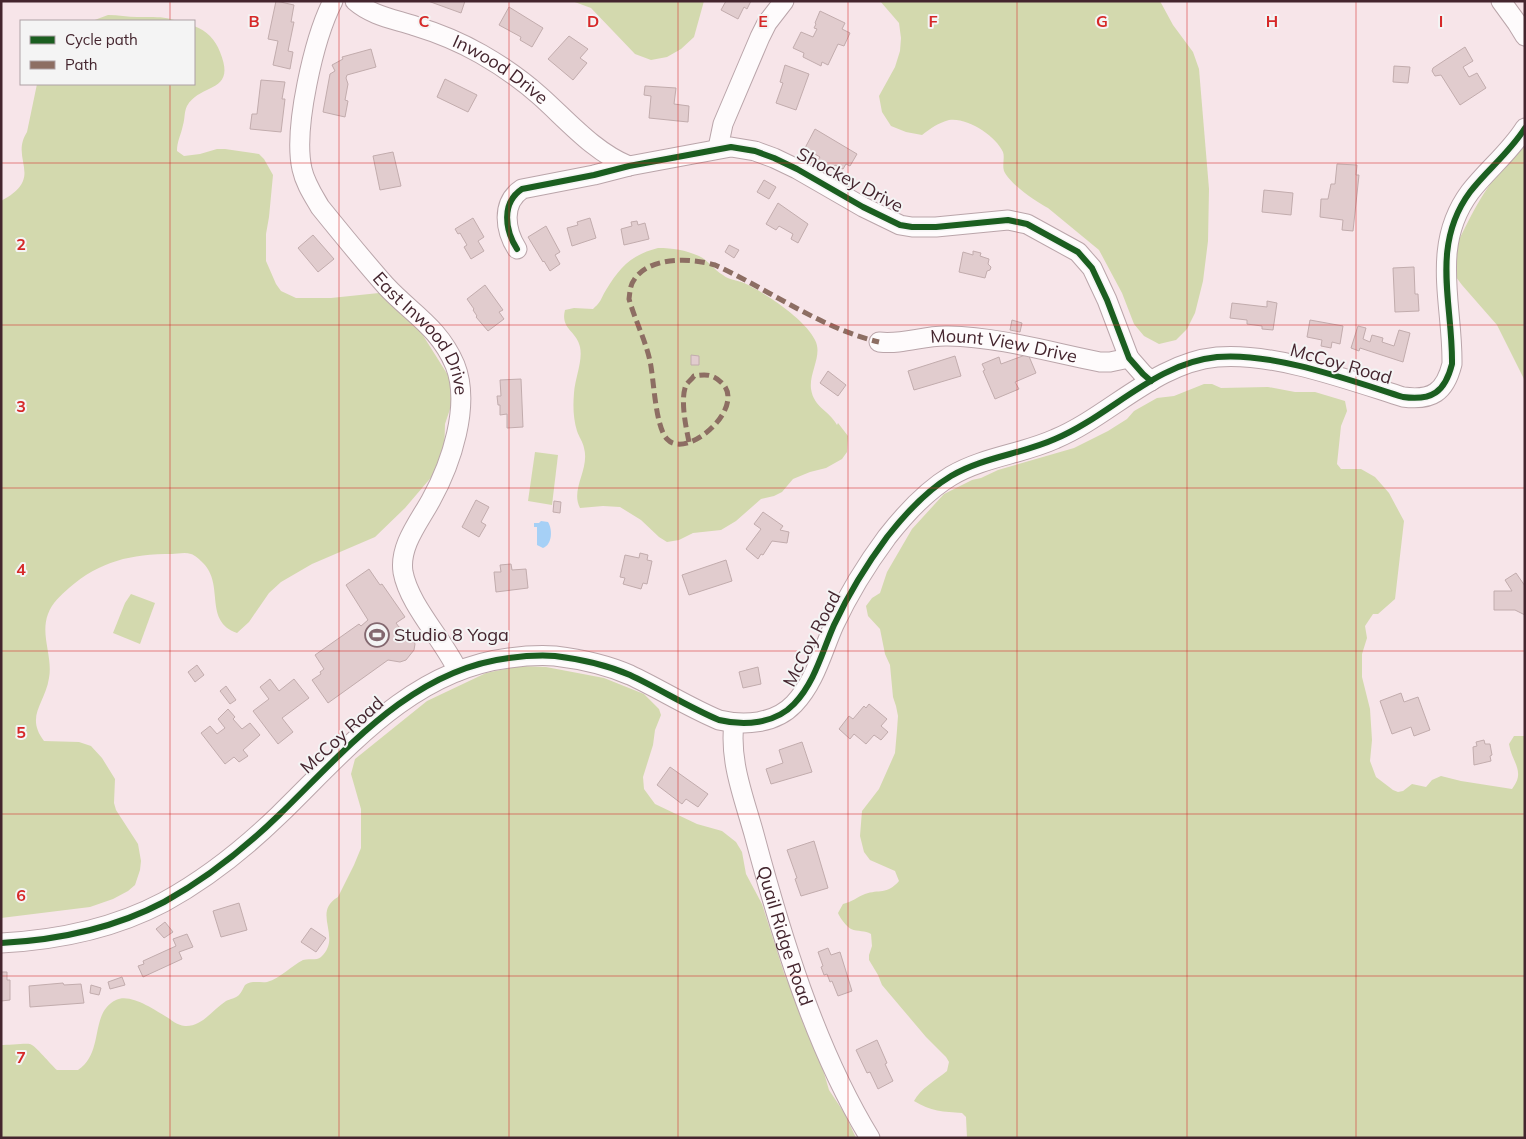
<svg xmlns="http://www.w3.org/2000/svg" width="1526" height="1139" font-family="Mulish,sans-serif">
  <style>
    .green { fill: #d3d9ae }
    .water { fill: #a6d0f6 }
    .building { fill: #e1ccce; stroke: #c2acad }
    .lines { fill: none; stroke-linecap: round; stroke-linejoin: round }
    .minor-casing { stroke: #baa5aa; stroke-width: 21 }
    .minor { stroke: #fefbfc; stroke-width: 19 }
    .quiet { stroke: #8d6e63; stroke-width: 5; stroke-dasharray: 10 5; stroke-linecap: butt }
    .cycleway-casing { stroke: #f4f4f4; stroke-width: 9 }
    .cycleway { stroke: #1b5e20; stroke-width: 6 }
    .grid { fill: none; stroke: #d62828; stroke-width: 1; stroke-opacity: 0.55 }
    .labels { text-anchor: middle; stroke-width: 4; stroke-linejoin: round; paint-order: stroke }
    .street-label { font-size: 18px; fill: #44252e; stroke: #f4f4f4 }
    .poi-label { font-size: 18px; fill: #44252e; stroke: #f4f4f4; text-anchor: start }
    .grid-label { font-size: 16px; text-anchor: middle; font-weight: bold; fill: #d62828; stroke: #f4f4f4; stroke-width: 4; stroke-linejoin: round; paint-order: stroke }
  </style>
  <rect width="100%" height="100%" fill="#f7e5e9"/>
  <g class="green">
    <path d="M572 1H704L694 37 681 49 667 57 651 60 635 54 591 8Z"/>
    <path d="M880 1H1160L1173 25 1193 52 1199 69 1209 189 1208 241 1203 281 1195 313 1187 329 1176 340 1159 344 1144 336 1134 324 1122 293 1099 250 1048 208C1036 202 1010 184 1004 171 1002 165 1005 158 1003 152 996 136 967 117 949 120 938 123 931 128 922 135L906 132 891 126 882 112 879 96 895 67 900 51 901 38 899 23Z"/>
    <path d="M108 15C118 15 128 17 137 17 153 17 164 16 178 21H92Z"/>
    <path d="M194 26C207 31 215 39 220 52 237 94 201 82 187 106 184 112 185 119 183 125 181 135 177 141 177 151L184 156 200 154 217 149H225L259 154 264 159 273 175 269 217 266 234V261L276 284 281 291 296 298H331L379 293 386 296 419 329 451 380 453 400 445 424 444 458 440 467 405 508 375 537 312 564 281 582 269 593 249 622 237 633C203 621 225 585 203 563 200 560 195 555 191 554 185 552 177 554 172 554 131 554 100 561 69 588 61 595 52 603 48 614 40 635 53 657 49 678 45 704 25 716 44 741L79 742 91 746 102 758 115 779 114 803 116 810 138 844 141 861 140 870 135 885 128 891 113 899 90 907 1 918V201C46 177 9 160 27 132L37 84H194Z"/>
    <path d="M1525 146V381L1497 325 1462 285 1456 277 1457 244C1476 205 1491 175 1525 146Z"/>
    <path d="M658 248C673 248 685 250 699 256 708 260 714 270 723 275 729 280 737 280 744 283 764 292 806 320 815 340 823 355 809 372 811 389 814 408 829 410 837 425L838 423 848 436 847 452 842 459 826 468 810 472 793 479 782 492 774 496 761 499 736 521 721 530 693 533 679 540 667 542 659 537 641 520 620 507 603 506 580 508C570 489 590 469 584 448 583 442 579 437 577 431 573 418 573 405 574 393 575 378 583 361 580 347 577 331 560 329 565 310L574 308 593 309C602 301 600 300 606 290 620 267 631 255 658 248Z"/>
    <path d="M1204 384H1212L1221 388 1268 387 1295 392H1315L1345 401 1347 411 1341 426 1337 464 1341 469H1361L1375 477 1389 493 1404 521 1395 599 1378 614H1373L1365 626 1367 638 1362 654V677L1370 709 1372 740 1370 761 1376 777 1393 790 1398 792 1403 791 1412 784 1426 787 1432 780 1441 776 1461 781 1512 789C1526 771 1512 763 1509 744L1514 736H1525V1138H967L966 1117 962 1113C944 1112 930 1111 914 1101 920 1089 936 1080 947 1071L949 1062 946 1057 926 1037 882 985 878 975 869 960V955L872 946 871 934C865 930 858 932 851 929 846 926 840 918 838 913L843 904C852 902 857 897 865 894 879 889 887 895 899 881L895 871 870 860 864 852 860 836 862 811 879 789 895 753 897 730 898 716 896 706 893 697 890 665 885 654 880 629 868 616 866 606 872 598 880 593 887 572 912 529 944 494 972 480 981 478 998 470 1074 448 1108 431 1127 419 1134 411 1157 398 1174 396Z"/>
    <path d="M535 452 558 455 552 505 528 501Z"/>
    <path d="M131 594 155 603 140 644 113 633 125 603Z"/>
    <path d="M520 666 546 667 604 678 644 694 659 709 661 715 655 730 653 745 643 777 644 789 655 804 697 824 722 831 736 842 742 852 746 874 762 904 785 976 796 997 804 1026 817 1049 829 1090 845 1114 856 1138H1V1045C8 1045 26 1043 30 1044 35 1045 51 1065 57 1070H78C105 1052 89 1013 116 1000 130 993 153 1009 165 1016 172 1020 176 1025 185 1026 202 1027 212 1010 226 1001 230 999 236 998 239 995 242 992 243 988 245 985 251 980 261 983 267 982 281 978 291 966 303 960 309 958 316 961 321 957 343 937 311 913 338 897L354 865 361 848V809L351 774 355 759 427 701 486 673Z"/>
  </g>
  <path class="water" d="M541 521 548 522C553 530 552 545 543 548L537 545V527H534V523H539Z"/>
  <g class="building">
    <path d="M276 1 294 5 291 22H294L288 51 293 52 290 69 273 65 278 41 268 39Z"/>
    <path d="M428 1H465L461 13Z"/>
    <path d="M726 1H751L747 9 744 7 738 19 721 10Z"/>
    <path d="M509 7 543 28 532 47 520 40 521 37 499 25Z"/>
    <path d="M820 11 845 23 842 29 850 33 844 46 838 44 828 65 822 62 821 66 803 57 804 53 793 48 801 32 813 37 817 29 814 28 816 24 815 23Z"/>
    <path d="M569 36 588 49 580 58 587 63 573 80 548 59Z"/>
    <path d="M1465 47 1473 61 1463 67 1469 77 1477 73 1486 88 1460 105 1441 75 1435 76 1432 71 1433 68Z"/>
    <path d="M371 49 376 67 347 75 346 78 348 84 345 100 348 101 345 117 323 112 330 74 335 71 332 65 343 59 342 57Z"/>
    <path d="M785 65 809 74 796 110 776 103 783 83 780 82Z"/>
    <path d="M1394 66 1410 67 1408 83 1393 82Z"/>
    <path d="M445 79 477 95 468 112 437 97Z"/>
    <path d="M261 80 285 82 282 99H285L281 132 250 129 252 114H257Z"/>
    <path d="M645 86 676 88 674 104 689 106 688 122 649 118 651 96 644 95Z"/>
    <path d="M815 129 857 154 850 166 846 164 843 169 835 165 834 168 818 160 820 157 805 148Z"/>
    <path d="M393 152 401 186 380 190 373 156Z"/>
    <path d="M1337 164 1357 165 1356 175H1359L1353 231 1342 230 1343 220 1320 217 1321 199H1328L1331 184H1335Z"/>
    <path d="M764 180 776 187 769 199 757 192Z"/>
    <path d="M1264 190 1293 193 1291 215 1262 212Z"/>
    <path d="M778 203 808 224 798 243 791 239 793 234 779 226 776 230 766 224Z"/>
    <path d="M473 218 484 237 478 241 484 251 471 259 464 247 467 245 460 233 458 234 455 229Z"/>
    <path d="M590 218 596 238 572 246 567 228 578 225 577 222Z"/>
    <path d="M637 221 638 225 645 223 649 239 624 245 621 229 632 226 631 222Z"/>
    <path d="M546 226 560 252 555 255 560 264 550 271 544 261 543 262 528 237Z"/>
    <path d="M313 235 334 259 318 272 298 248Z"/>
    <path d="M729 245 739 250 734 258 725 252Z"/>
    <path d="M973 251 981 253 980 256 989 259 988 264 991 267 990 270 987 271 985 278 959 272 963 252 973 255Z"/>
    <path d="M1414 267 1415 294H1418L1419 311 1395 312 1393 268Z"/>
    <path d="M485 285 503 310 499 312 504 319 488 331 476 317 477 316 473 310 474 309 467 299Z"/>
    <path d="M1267 301 1277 303 1273 330 1262 329V326L1247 324V320L1230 318 1232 303 1267 307Z"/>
    <path d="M1012 320 1022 323 1020 332 1010 330Z"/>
    <path d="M1310 320 1343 326 1340 344 1332 342 1331 348 1321 346 1322 340 1307 337Z"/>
    <path d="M1358 326 1366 328 1363 339 1370 342 1372 335 1383 338 1382 342 1394 346 1399 330 1410 333 1403 362 1360 348 1359 351 1351 348Z"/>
    <path d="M1028 354 1036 373 1015 382 1019 389 995 399 983 371 985 370 982 364 999 357 1001 364Z"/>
    <path d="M691 355 699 356V365H691Z"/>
    <path d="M955 356 961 376 914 390 908 371Z"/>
    <path d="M828 371 846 385 838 396 820 383Z"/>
    <path d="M521 379 523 427 507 428V414L500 415V405H498L497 396H501L500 380Z"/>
    <path d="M476 500 489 507 481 522 486 525 479 537 462 527Z"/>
    <path d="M554 501 561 502 560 513 553 512Z"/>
    <path d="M763 512 783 526 780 530 789 532 787 543 772 541 763 555 761 554 758 559 746 549 761 529 754 524Z"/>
    <path d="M640 553 648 555 647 560 652 561 647 584 643 583 641 589 623 584 625 578 620 577 625 555 639 558Z"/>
    <path d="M726 560 732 581 689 595 682 575Z"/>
    <path d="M511 564 512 570 526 569 528 588 496 592 494 572H501L500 565Z"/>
    <path d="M369 569 380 585 382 584 405 617 396 623 399 627 410 633 415 644 414 650 406 660 400 662 388 660 328 703 312 680 321 674 320 672 324 669 315 655 359 624 361 626 368 620 346 585Z"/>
    <path d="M1516 573 1525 586V615L1515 610H1494V591H1512L1505 580Z"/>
    <path d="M197 665 204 675 195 682 188 672Z"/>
    <path d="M758 667 761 684 743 688 739 672Z"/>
    <path d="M270 679 279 691 294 679 309 698 282 718 293 732 278 744 253 711 269 699 260 687Z"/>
    <path d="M226 686 236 700 230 704 220 691Z"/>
    <path d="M1401 693 1404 702 1418 697 1430 730 1414 736 1411 727 1392 734 1380 701Z"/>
    <path d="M869 704 887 719 881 726 888 732 881 740 874 735 866 744 854 734 850 739 839 729 849 716 853 719 864 706 866 708Z"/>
    <path d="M228 709 235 717 233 719 242 729 250 723 260 735 243 750 248 756 239 762 234 757 225 764 201 733 210 726 217 734 225 728 218 719Z"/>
    <path d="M1484 740 1485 744H1490L1492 755 1490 756 1491 761 1474 765 1473 747 1477 746 1476 742Z"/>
    <path d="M802 742 812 772 771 784 766 769 783 763 779 750Z"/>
    <path d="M670 767 708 794 698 807 686 799 682 804 657 785Z"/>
    <path d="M814 841 828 888 801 896 795 879 797 878 787 850Z"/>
    <path d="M239 903 247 930 221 937 213 911Z"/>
    <path d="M165 922 173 932 164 938 156 929Z"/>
    <path d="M311 928 326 938 316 952 301 942Z"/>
    <path d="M187 934 193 947 179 952 182 959 143 977 138 966 144 964 143 961 176 946 173 939Z"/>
    <path d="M828 948 831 955 840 952 852 991 838 996 832 981 830 982 827 974 824 975 821 967 823 966 818 952Z"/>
    <path d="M1 972H7V980H10V1000L1 1001Z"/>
    <path d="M122 977 125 985 110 989 108 982Z"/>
    <path d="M63 983 64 985 81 984 84 1003 30 1007 29 986Z"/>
    <path d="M91 985 101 988 99 995 90 993Z"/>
    <path d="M877 1040 887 1063 885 1064 893 1081 878 1089 870 1072 867 1073 856 1050Z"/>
  </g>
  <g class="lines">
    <g class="minor-casing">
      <g id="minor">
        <path id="s1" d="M333 1C314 38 293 129 302 169 305 183 313 195 320 207 341 233 363 260 386 286 411 313 439 327 455 365 471 405 451 464 431 500 419 522 399 546 403 572 409 605 443 639 458 671"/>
        <path id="s2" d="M355 1C372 16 394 19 415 26 438 33 460 42 481 54 502 66 522 80 540 96 567 120 594 152 629 166"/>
        <path d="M1501 1 1517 23 1525 36"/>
        <path d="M718 148 723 124 760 37 767 23 784 1"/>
        <path d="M517 249C505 230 501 203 522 189L594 175 629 166 731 147 755 151 774 158 797 169 863 207 900 225 912 227H936L1008 220 1027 224 1078 252 1092 268 1107 300 1129 358 1143 374 1151 381"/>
        <path id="s3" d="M879 342C904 345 924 335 948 336 999 337 1050 352 1100 362H1110L1129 358"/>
        <path id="s4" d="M734 723C729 761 744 798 754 834 781 935 815 1048 870 1138"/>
        <path d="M1 943C58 940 113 929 164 902 204 880 246 847 279 815 346 750 411 670 509 658 524 656 540 655 555 656 580 659 607 665 630 675 660 689 688 707 719 720 744 726 775 724 794 704 815 682 822 652 834 625 848 595 867 564 887 537 905 514 926 491 951 476 983 457 1022 454 1055 439 1110 416 1155 363 1217 357 1273 352 1349 380 1403 397 1432 401 1445 392 1452 364 1453 304 1430 246 1470 192 1487 170 1510 152 1525 128"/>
      </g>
    </g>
    <use href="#minor" class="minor"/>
    <path class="quiet" d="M689 442C686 427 680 400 686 385 688 382 692 379 694 376 706 374 713 374 722 383 747 407 687 461 667 439 655 426 654 379 650 361 645 339 635 320 629 299 630 292 630 285 634 280 649 256 692 258 715 265 770 290 820 328 879 342"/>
    <g class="cycleway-casing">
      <g id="cycleway">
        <path d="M517 249C505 230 501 203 522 189L594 175 629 166 731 147 755 151 774 158 797 169 863 207 900 225 912 227H936L1008 220 1027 224 1078 252 1092 268 1107 300 1129 358 1143 374 1151 381"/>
        <path d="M1 943C58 940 113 929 164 902 204 880 246 847 279 815 346 750 411 670 509 658 524 656 540 655 555 656 580 659 607 665 630 675 660 689 688 707 719 720 744 726 775 724 794 704 815 682 822 652 834 625 848 595 867 564 887 537 905 514 926 491 951 476 983 457 1022 454 1055 439 1110 416 1155 363 1217 357 1273 352 1349 380 1403 397 1432 401 1445 392 1452 364 1453 304 1430 246 1470 192 1487 170 1510 152 1525 128"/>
      </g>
    </g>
    <use href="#cycleway" class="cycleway"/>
  </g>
  <path class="grid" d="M170 1V21M339 1V1138M509 1V1138M678 1V1138M848 1V1138M1017 1V1138M1187 1V1138M1356 1V1138M170 84V1138M1 163H1525M1 325H1525M1 488H1525M1 651H1525M1 814H1525M1 976H1525"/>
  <defs>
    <g id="stadium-ring" transform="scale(1.25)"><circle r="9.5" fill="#f4f4f4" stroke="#83686f" stroke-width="1.5"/><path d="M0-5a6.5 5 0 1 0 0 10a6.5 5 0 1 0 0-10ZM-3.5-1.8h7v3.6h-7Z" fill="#83686f"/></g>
  </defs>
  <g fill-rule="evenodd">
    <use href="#stadium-ring" x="377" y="635"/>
  </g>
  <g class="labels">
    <g class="street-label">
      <text dy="6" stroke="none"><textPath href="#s2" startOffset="162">Inwood Drive</textPath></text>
      <text transform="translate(850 180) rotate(28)" y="6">Shockey Drive</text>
      <text dy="6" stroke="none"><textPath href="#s1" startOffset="379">East Inwood Drive</textPath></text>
      <text dy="6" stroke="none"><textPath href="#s3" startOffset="126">Mount View Drive</textPath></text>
      <text transform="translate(1341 364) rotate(16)" y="6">McCoy Road</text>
      <text transform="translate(812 639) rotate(-63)" y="6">McCoy Road</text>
      <text transform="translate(342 735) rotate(-42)" y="6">McCoy Road</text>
      <text dy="6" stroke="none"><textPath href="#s4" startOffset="220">Quail Ridge Road</textPath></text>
    </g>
    <g class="poi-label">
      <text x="394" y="641">Studio 8 Yoga</text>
    </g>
  </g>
  <g class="grid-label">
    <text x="254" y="27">B</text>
    <text x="424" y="27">C</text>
    <text x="593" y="27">D</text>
    <text x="763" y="27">E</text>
    <text x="933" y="27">F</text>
    <text x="1102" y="27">G</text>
    <text x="1272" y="27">H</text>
    <text x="1441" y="27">I</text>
    <text x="21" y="250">2</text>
    <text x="21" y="412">3</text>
    <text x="21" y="575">4</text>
    <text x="21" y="738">5</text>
    <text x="21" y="901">6</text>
    <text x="21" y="1063">7</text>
  </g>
  <rect width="1526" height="1139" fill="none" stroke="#44252e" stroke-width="5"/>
  <rect x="20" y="20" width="175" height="65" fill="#f4f4f4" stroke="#aea1a5"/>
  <rect x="30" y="36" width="25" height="8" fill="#1b5e20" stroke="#aea1a5"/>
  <text x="65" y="45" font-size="15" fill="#44252e">Cycle path</text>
  <rect x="30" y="61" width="25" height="8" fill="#8d6e63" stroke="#aea1a5"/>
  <text x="65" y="70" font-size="15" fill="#44252e">Path</text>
</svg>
